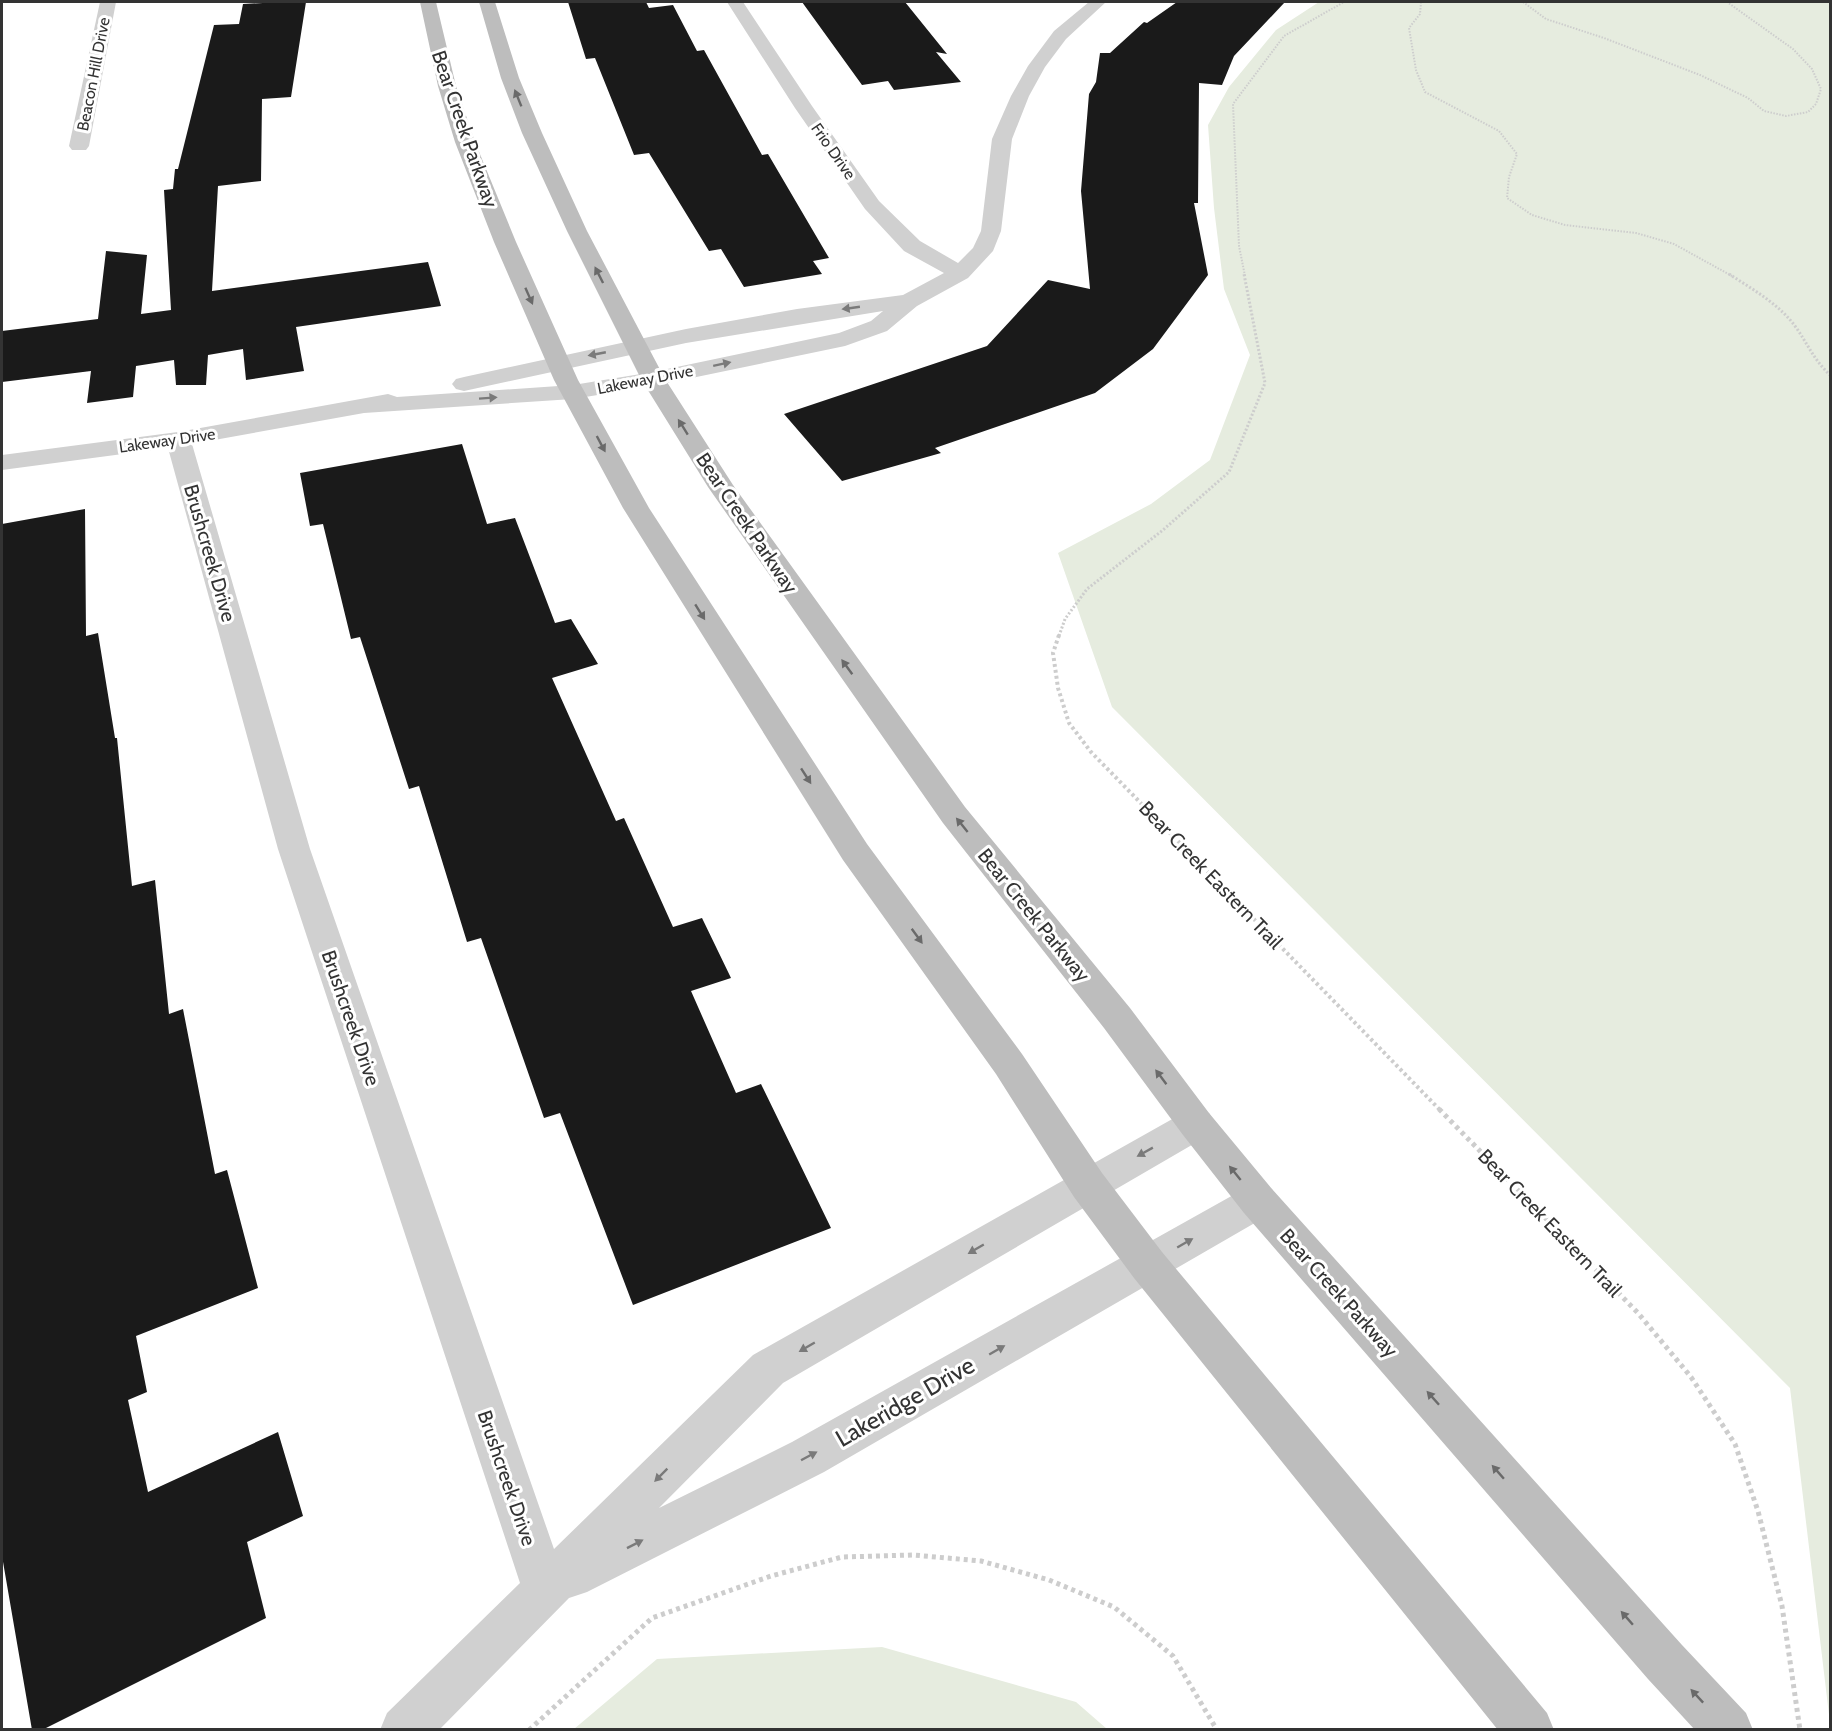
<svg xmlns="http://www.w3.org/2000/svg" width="1832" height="1731" font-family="Cabin,sans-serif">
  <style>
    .green { fill: #e6ecdf }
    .building { fill: #1a1a1a }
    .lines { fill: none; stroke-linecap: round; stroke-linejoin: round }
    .path-far3 { stroke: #cdcdcd; stroke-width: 2; stroke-dasharray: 1.5 1.5; stroke-linecap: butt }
    .path-far2 { stroke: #cdcdcd; stroke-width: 3; stroke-dasharray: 2 2; stroke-linecap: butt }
    .path-far1 { stroke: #cdcdcd; stroke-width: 4; stroke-dasharray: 3 3; stroke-linecap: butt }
    .path { stroke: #cdcdcd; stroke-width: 5; stroke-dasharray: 4 4; stroke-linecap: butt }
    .minor { fill: #d0d0d0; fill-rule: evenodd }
    .secondary { fill: #bdbdbd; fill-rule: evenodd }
    .oneway { fill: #6a6a6a }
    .oneway2 { fill: #7a7a7a }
    .labels { text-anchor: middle; stroke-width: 6; stroke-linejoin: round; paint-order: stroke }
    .far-street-label { font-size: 16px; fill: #333; stroke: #fff }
    .street-label { font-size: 20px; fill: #333; stroke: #fff }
    .near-street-label { font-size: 24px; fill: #333; stroke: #fff }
  </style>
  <rect width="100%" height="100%" fill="#fff"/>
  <g class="green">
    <path d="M1319 2H1830V1723L1790 1388 1112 707 1058 553 1151 504 1210 460 1250 355 1224 289 1214 208 1208 125 1229 87 1276 30Z"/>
    <path d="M882 1647 1076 1702 1107 1729H574L657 1659Z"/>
  </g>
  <g class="building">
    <path d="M281 2H306L291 97 262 99 261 181 218 186 212 291 428 262 441 306 296 327 304 371 246 380 243 349 208 355 206 385H176L174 360 136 366 133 397 87 403 91 371 2 382V331L98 319 106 251 147 255 141 314 171 310 164 190 173 189 175 169H178L214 25 239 24 243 4Z"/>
    <path d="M568 2H646L649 8 673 5 697 51 704 50 762 155 768 154 829 258 813 261 822 274 744 287 721 249 709 251 649 153 634 155 595 58 586 59Z"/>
    <path d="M802 2H905L947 54 936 52 961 82 894 90 888 81 862 85Z"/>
    <path d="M1177 2H1285L1234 56 1222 85 1199 83 1198 203H1194L1208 275 1153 349 1095 393 935 448 941 453 842 481 784 414 987 346 1048 280 1090 289 1081 191 1089 94 1096 82 1100 53H1110L1144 22 1147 23Z"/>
    <path d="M462 444 487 524 515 518 555 623 571 619 598 664 552 678 616 821 624 818 673 927 702 918 731 978 691 991 736 1093 761 1084 831 1228 633 1305 560 1113 544 1118 481 938 467 942 419 786 409 789 360 637 351 639 323 524 310 526 300 473Z"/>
    <path d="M85 509 86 636 98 633 115 738H117L132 886 155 880 169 1014 183 1009 215 1174 227 1170 258 1288 136 1336 147 1392 128 1400 148 1492 278 1432 303 1516 247 1542 266 1618 42 1730H32L2 1556V524Z"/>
  </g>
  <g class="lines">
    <g class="path-far3">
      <path d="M1421 2 1420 14 1409 28 1416 70 1425 92 1499 131 1517 154 1509 177 1507 198 1532 215 1565 225 1636 233 1674 244 1732 276"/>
      <path d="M1523 2 1546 19 1604 38 1700 75 1748 98 1764 111 1786 116 1808 112 1816 104 1821 89 1812 69 1793 49 1727 2"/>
      <path d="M1245 276 1239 246 1233 104 1284 36 1344 2"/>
    </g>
    <g class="path-far2">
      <path d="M1729 274C1752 289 1779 304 1795 326 1808 344 1813 359 1830 375"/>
      <path d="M1059 636 1065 619 1087 589 1163 530 1229 472 1265 383 1244 274"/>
    </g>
    <path class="path-far1" d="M1059 635 1053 653 1058 688 1069 723 1091 752 1440 1110"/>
    <g class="path">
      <path d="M1439 1109 1638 1313 1691 1377 1735 1444 1758 1511 1782 1606 1800 1730"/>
      <path d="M529 1730 652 1618 771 1576 842 1557 913 1555 981 1561 1049 1580 1114 1607 1173 1656 1217 1730"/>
    </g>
    <g class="minor">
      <path d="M100 2H116L89 146 86 150H72L69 146Z"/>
      <path d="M727 2H743L812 106 879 201 920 241 958 263 973 248 981 231 992 139 1011 96 1028 66 1054 31 1089 2H1106L1066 39 1045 67 1029 96 1012 139 1001 231 993 251 968 278 917 306 887 331 845 346 653 386 573 399 364 413 192 444 310 849 554 1549 753 1355 1183 1113 1196 1108 1209 1113 1215 1124 1209 1135 783 1383 659 1508 792 1442 1244 1189 1258 1184 1272 1189 1278 1201 1272 1213 824 1472 587 1592 569 1598 439 1730H380L387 1713 520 1583 278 849 168 448 2 470V455L178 432 388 394 397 397 573 385 653 372 839 333 871 321 883 311 686 343 464 391 456 389 452 384 456 379 464 377 686 329 797 309 903 295 944 273 904 251 865 209 795 108Z"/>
    </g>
    <g class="secondary">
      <path d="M420 2H436L456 86 475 142 516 242 578 380 649 508 867 844 1022 1054 1102 1173 1162 1252 1547 1713 1554 1730H1498L1134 1278 1074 1197 996 1074 843 860 623 508 554 380 494 242 455 142 438 86Z"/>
      <path d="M479 2H495L519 78 542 133 587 231 665 379 733 485 965 807 1130 1008 1209 1113 1272 1189 1682 1645 1746 1713 1753 1730H1695L1648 1679 1244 1213 1183 1135 1104 1028 943 823 708 487 641 379 567 231 522 133 501 78Z"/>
    </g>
  </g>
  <defs><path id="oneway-solid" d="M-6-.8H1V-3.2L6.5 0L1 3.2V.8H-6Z" transform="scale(1.5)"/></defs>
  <g class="oneway">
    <use href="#oneway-solid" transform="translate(518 98) rotate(-112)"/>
    <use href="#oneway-solid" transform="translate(599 275) rotate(-117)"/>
    <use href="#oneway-solid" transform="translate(529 296) rotate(66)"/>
    <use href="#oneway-solid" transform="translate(683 427) rotate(-122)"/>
    <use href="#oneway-solid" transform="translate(601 444) rotate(62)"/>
    <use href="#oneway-solid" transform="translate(700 612) rotate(58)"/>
    <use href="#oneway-solid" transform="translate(847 667) rotate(-126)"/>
    <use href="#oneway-solid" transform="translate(806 776) rotate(57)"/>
    <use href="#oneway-solid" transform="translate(962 825) rotate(-129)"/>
    <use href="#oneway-solid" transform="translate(917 936) rotate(54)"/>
    <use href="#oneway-solid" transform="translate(1161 1077) rotate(-127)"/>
    <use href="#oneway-solid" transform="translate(1235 1173) rotate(-129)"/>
    <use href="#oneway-solid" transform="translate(1433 1398) rotate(-132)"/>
    <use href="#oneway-solid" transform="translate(1498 1472) rotate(-131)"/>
    <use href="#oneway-solid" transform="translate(1627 1618) rotate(-131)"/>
    <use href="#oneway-solid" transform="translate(1697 1696) rotate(-133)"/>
  </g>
  <g class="oneway2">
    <use href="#oneway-solid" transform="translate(851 308) rotate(172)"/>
    <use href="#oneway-solid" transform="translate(597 354) rotate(169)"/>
    <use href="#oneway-solid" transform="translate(722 364) rotate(-12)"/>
    <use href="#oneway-solid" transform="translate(488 398) rotate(-4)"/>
    <use href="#oneway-solid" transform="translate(1145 1152) rotate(151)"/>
    <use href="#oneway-solid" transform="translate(1185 1243) rotate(-30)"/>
    <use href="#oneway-solid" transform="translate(976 1249) rotate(150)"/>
    <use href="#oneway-solid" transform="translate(807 1347) rotate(150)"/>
    <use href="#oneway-solid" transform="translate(997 1350) rotate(-30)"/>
    <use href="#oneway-solid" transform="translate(809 1456) rotate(-28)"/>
    <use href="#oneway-solid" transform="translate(661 1475) rotate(135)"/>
    <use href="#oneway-solid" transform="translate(635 1544) rotate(-27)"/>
  </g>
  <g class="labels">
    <g class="far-street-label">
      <text transform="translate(93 74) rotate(-79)" y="6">Beacon Hill Drive</text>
      <text transform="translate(834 151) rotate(55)" y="6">Frio Drive</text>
      <text transform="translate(645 379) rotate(-11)" y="6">Lakeway Drive</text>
      <text transform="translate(167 440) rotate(-8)" y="6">Lakeway Drive</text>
    </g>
    <g class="street-label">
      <text transform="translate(465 129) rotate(71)" y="7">Bear Creek Parkway</text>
      <text transform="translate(747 523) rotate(56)" y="7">Bear Creek Parkway</text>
      <text transform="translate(210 553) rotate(74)" y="7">Brushcreek Drive</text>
      <text transform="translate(1211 875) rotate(46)" y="7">Bear Creek Eastern Trail</text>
      <text transform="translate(1034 915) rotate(51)" y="7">Bear Creek Parkway</text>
      <text transform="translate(351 1018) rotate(71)" y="7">Brushcreek Drive</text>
      <text transform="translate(1550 1223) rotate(46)" y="7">Bear Creek Eastern Trail</text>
      <text transform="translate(1339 1293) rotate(48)" y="7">Bear Creek Parkway</text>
      <text transform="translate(507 1478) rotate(71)" y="7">Brushcreek Drive</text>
    </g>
    <g class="near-street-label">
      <text transform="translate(905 1402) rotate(-30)" y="8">Lakeridge Drive</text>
    </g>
  </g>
  <rect width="1832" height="1731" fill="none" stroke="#333333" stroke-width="6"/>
</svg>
